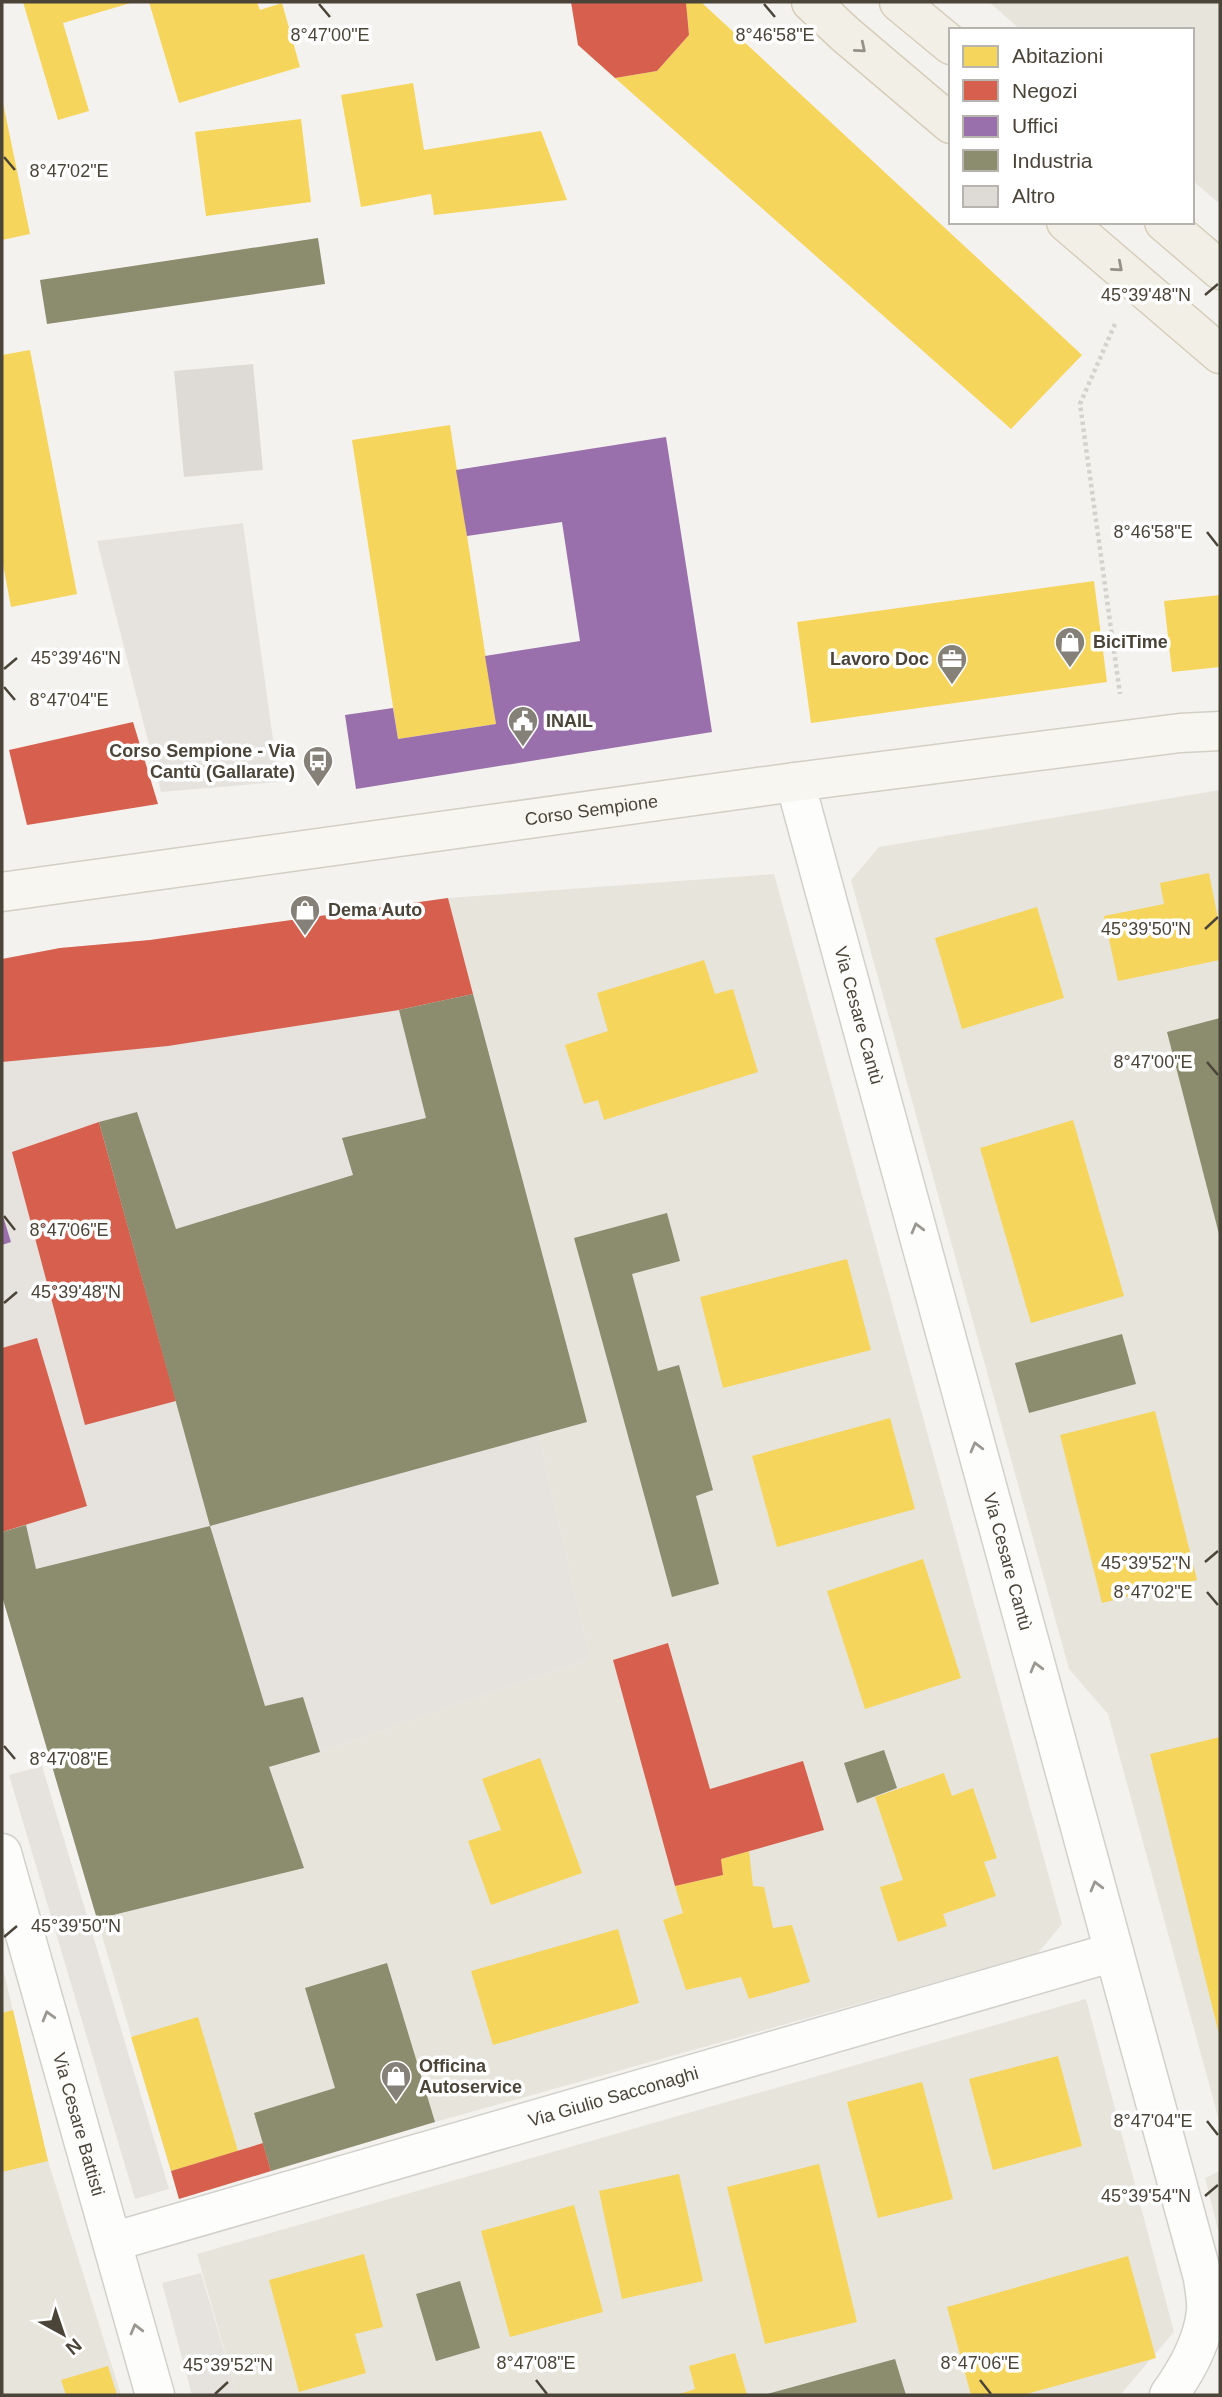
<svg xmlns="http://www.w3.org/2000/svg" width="1222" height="2397" font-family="Helvetica,sans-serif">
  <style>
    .residential { fill: #e7e4dc }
    .industrial { fill: #e6e2de }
    .parking { fill: #e6e3df }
    .homes { fill: #f6d55c }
    .shops { fill: #d6604d }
    .offices { fill: #9970ab }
    .industry { fill: #8c8c6e }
    .building { fill: #dedbd6 }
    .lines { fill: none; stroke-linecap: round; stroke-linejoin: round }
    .street-casing { stroke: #d2d0cb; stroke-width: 41 }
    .secondary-casing { stroke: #d3cfc5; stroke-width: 41 }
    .primary-casing { stroke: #d6cebb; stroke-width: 41 }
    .path { stroke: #d3d2cc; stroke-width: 4.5; stroke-dasharray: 3.5 3.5; stroke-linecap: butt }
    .street { stroke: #fdfdfc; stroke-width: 38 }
    .secondary { stroke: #f7f6f1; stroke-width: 38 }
    .primary { stroke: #f2efe6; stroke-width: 38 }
    .oneway { stroke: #969187 }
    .oneway2 { stroke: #9b9791 }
    .ticks { fill: none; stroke: #4b4439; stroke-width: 2.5 }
    .labels { text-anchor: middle; stroke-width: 7; stroke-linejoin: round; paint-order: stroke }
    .poi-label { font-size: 18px; font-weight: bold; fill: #4b4439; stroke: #fff; text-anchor: start }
    .street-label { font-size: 18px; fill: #4b4439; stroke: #fff }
    .ticks-label { font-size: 18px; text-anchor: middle; fill: #4b4439; stroke: #fff; stroke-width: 7; stroke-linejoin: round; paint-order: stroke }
  </style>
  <rect width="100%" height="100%" fill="#f4f2ee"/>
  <g class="residential">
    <path d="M989 2H1220V204L1192 180V30H1021Z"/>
    <path d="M1220 790V2124L1108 1714 1069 1669 851 880 879 847Z"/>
    <path d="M774 874 1062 1924 1037 1954 435 2122 179 2199 97 1919 304 1868 269 1767 320 1752 590 1659 539 1436 587 1422 448 898Z"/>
    <path d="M2 1964 48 2161 121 2395H2Z"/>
    <path d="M1086 1999 1174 2332 1120 2395H237L197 2254Z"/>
    <path d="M1220 2171V2237L1205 2178Z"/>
  </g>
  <path class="industrial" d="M448 898 587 1422 539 1436 590 1659 320 1752 269 1767 304 1868 97 1919 2 1596V959L60 948 150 940Z"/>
  <g class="parking">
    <path d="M243 523 279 782 161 792 97 541Z"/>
    <path d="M42 1766 169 2189 135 2199 9 1775Z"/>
    <path d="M201 2273 237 2395H192L162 2283Z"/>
  </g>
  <g class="homes">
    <path d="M23 2H134L63 23 89 111 58 120Z"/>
    <path d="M149 2H257L260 10 282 3 300 67 179 103Z"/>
    <path d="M686 2H701L1082 355 1011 429 615 78 657 71 689 35Z"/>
    <path d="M413 83 424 150 541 131 567 200 434 215 431 194 361 207 341 95Z"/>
    <path d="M2 98 30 234 2 240Z"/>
    <path d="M301 119 311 202 206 216 195 132Z"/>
    <path d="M30 350 77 594 11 607 2 559V355Z"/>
    <path d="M450 425 496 724 398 739 352 440Z"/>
    <path d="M1094 581 1107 682 811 723 797 622Z"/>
    <path d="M1220 595V667L1172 672 1164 601Z"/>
    <path d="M1209 873 1220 929V960L1118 981 1104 916 1164 904 1160 883Z"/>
    <path d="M1037 907 1064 998 962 1029 935 938Z"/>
    <path d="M704 960 715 994 733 989 758 1072 604 1120 598 1100 584 1104 565 1045 608 1031 597 993Z"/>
    <path d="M1073 1120 1124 1296 1031 1323 980 1148Z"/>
    <path d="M847 1259 871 1350 723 1388 700 1297Z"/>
    <path d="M1155 1411 1197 1580 1102 1603 1060 1435Z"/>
    <path d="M890 1418 915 1509 777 1547 752 1456Z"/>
    <path d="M923 1559 961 1678 865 1709 827 1591Z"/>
    <path d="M1220 1737V2034H1219L1150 1754Z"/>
    <path d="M540 1758 582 1873 491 1905 468 1841 501 1830 482 1779Z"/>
    <path d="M944 1773 952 1796 973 1788 997 1858 984 1862 996 1896 943 1914 947 1926 898 1942 880 1887 903 1880 875 1797Z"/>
    <path d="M749 1851 753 1886 764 1887 773 1928 792 1925 810 1982 749 1999 741 1977 686 1990 663 1920 683 1913 675 1886 723 1875 721 1859Z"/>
    <path d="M618 1929 639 2003 493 2045 471 1971Z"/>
    <path d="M13 2010 48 2161 2 2172V2013Z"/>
    <path d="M198 2017 238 2151 171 2171 131 2037Z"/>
    <path d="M1058 2056 1082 2146 993 2170 969 2079Z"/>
    <path d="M922 2082 953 2199 878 2218 847 2102Z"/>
    <path d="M819 2164 857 2322 765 2344 727 2187Z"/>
    <path d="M679 2174 703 2281 622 2299 599 2191Z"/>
    <path d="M574 2205 603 2312 510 2337 481 2231Z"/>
    <path d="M364 2254 383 2327 355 2334 366 2373 299 2392 269 2280Z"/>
    <path d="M1128 2256 1156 2358 1023 2395H971L947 2307Z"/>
    <path d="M735 2353 747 2395H676L695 2389 689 2366Z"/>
    <path d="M108 2366 117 2395H66L61 2380Z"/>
  </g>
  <g class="shops">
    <path d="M571 2H686L689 35 657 71 615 78 578 45Z"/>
    <path d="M133 722 158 804 27 825 9 750Z"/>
    <path d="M448 898 473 994 399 1010 168 1046 2 1062V959L60 948 150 940Z"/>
    <path d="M99 1122 176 1401 85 1425 12 1152Z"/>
    <path d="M37 1338 87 1506 2 1532V1348Z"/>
    <path d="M668 1643 710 1789 803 1761 824 1830 721 1859 723 1875 675 1886 613 1660Z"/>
    <path d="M263 2143 271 2171 179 2199 171 2171Z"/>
  </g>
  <g class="offices">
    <path d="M666 437 712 732 356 789 345 715 393 708 398 739 496 724 485 656 580 641 562 522 467 536 456 470Z"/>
    <path d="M2 1213 11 1242 2 1245Z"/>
  </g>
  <g class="industry">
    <path d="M318 238 325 284 47 324 40 280Z"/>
    <path d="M473 994 587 1422 210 1526 99 1122 137 1112 176 1229 353 1175 342 1138 426 1118 399 1010Z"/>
    <path d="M1220 1018V1234H1219L1167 1032Z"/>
    <path d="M667 1213 680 1261 632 1274 658 1371 679 1365 713 1490 696 1496 719 1584 672 1597 574 1238Z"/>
    <path d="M1122 1334 1136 1384 1029 1413 1015 1363Z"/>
    <path d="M26 1525 36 1569 210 1526 265 1706 303 1697 320 1752 269 1767 304 1868 97 1919 2 1596V1532Z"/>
    <path d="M884 1750 897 1788 857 1803 844 1763Z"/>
    <path d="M387 1963 435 2122 271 2171 254 2113 335 2088 305 1988Z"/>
    <path d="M460 2281 480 2348 436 2361 416 2294Z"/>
    <path d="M895 2359 906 2395H767V2394Z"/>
  </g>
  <path class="building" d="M253 364 263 470 184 477 174 371Z"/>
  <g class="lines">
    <g class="street-casing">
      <g id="street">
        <path id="s1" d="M795 782 1203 2278C1204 2288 1207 2300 1206 2311 1203 2342 1187 2370 1169 2395"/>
        <path id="s2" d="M2 1853 155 2395"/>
        <path id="s3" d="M112 2242 1114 1952"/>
      </g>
    </g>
    <g class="secondary-casing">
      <g id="secondary">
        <path id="s4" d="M2 892 795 782 1180 733 1220 731"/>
      </g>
    </g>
    <g class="primary-casing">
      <g id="primary">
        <path d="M811 2 845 34 951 124"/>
        <path d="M899 2 951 45"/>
        <path d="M1066 222 1220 354"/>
        <path d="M1164 222 1220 270"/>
      </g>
    </g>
    <path class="path" d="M1115 324 1080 404 1120 694"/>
    <use href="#street" class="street"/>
    <use href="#secondary" class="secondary"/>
    <use href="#primary" class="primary"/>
  </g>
  <defs><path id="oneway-chevron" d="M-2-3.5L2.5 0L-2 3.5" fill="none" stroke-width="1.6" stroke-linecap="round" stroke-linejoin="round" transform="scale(1.75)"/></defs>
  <g class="oneway">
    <use href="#oneway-chevron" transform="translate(861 48) rotate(40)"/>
    <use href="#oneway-chevron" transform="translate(1118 267) rotate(41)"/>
  </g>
  <g class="oneway2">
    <use href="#oneway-chevron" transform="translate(917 1228) rotate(-105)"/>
    <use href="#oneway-chevron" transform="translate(976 1447) rotate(-105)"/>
    <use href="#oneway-chevron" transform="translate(1036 1667) rotate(-105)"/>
    <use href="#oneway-chevron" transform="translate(1096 1886) rotate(-105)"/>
    <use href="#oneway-chevron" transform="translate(48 2016) rotate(-106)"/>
    <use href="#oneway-chevron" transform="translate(136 2329) rotate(-105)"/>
  </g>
  <path class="ticks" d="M319 4 330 17M764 4 775 17M4 157 15 170M1205 295 1218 284M1207 532 1218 546M4 669 17 658M4 687 15 700M1205 929 1218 917M1207 1062 1218 1075M4 1216 15 1230M4 1303 17 1292M1205 1562 1218 1551M1207 1592 1218 1605M4 1746 15 1759M4 1937 17 1926M1207 2121 1218 2135M1205 2196 1218 2185M536 2380 547 2394M980 2380 991 2394M215 2394 228 2382"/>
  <defs>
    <g id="shop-pin" transform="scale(1.575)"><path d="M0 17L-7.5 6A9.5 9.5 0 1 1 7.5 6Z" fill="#868178" stroke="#fff"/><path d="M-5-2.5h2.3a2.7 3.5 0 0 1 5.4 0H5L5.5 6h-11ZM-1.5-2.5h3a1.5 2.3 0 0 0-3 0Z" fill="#fff"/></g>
    <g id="office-pin" transform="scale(1.575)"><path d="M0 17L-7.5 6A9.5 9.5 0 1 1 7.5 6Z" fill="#868178" stroke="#fff"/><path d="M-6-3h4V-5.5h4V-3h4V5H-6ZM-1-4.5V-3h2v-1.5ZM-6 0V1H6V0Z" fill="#fff"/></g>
    <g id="civic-pin" transform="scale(1.575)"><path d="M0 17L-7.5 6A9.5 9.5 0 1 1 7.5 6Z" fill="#868178" stroke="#fff"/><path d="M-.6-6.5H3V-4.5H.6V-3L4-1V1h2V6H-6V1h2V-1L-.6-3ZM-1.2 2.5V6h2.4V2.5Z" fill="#fff"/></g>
    <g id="bus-pin" transform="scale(1.575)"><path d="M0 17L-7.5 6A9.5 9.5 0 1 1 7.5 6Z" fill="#868178" stroke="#fff"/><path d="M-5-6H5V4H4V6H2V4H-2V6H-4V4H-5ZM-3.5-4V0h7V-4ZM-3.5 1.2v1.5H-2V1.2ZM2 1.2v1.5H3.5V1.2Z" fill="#fff"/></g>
  </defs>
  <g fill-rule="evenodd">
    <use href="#shop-pin" x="1070" y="642"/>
    <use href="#office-pin" x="952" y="659"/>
    <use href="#civic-pin" x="523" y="721"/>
    <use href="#bus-pin" x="318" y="761"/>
    <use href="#shop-pin" x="305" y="910"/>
    <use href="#shop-pin" x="396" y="2076"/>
  </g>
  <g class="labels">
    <g class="poi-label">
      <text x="1093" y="648">BiciTime</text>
      <text x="929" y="665" text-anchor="end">Lavoro Doc</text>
      <text x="546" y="727">INAIL</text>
      <text x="295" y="757" text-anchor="end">Corso Sempione - Via<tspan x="295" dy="21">Cantù (Gallarate)</tspan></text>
      <text x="328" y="916">Dema Auto</text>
      <text x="419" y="2072">Officina<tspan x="419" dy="21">Autoservice</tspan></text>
    </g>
    <g class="street-label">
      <text dy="6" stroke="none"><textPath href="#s4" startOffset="595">Corso Sempione</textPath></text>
      <text dy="6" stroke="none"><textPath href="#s1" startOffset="242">Via Cesare Cantù</textPath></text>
      <text dy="6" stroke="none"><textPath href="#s1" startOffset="808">Via Cesare Cantù</textPath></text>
      <text dy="6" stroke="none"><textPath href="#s3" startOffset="522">Via Giulio Sacconaghi</textPath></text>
      <text dy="6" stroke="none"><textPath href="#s2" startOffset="282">Via Cesare Battisti</textPath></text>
    </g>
  </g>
  <g class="ticks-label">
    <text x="330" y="41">8°47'00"E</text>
    <text x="775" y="41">8°46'58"E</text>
    <text x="69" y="177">8°47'02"E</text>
    <text x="1146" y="301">45°39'48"N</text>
    <text x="1153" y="538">8°46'58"E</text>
    <text x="76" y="664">45°39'46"N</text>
    <text x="69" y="706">8°47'04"E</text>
    <text x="1146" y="935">45°39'50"N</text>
    <text x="1153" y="1068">8°47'00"E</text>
    <text x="69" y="1236">8°47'06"E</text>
    <text x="76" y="1298">45°39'48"N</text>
    <text x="1146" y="1569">45°39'52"N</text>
    <text x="1153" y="1598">8°47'02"E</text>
    <text x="69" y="1765">8°47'08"E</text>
    <text x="76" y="1932">45°39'50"N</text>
    <text x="1153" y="2127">8°47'04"E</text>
    <text x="1146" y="2202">45°39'54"N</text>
    <text x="536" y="2369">8°47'08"E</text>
    <text x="980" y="2369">8°47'06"E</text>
    <text x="228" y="2371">45°39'52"N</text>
  </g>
  <rect width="1222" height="2397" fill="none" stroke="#4b4439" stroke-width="7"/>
  <rect x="949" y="28" width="245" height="196" fill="#ffffff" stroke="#b7b4b0" stroke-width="2"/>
  <rect x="963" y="46" width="35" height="21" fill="#f6d55c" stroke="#b7b4b0" stroke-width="2"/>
  <text x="1012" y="63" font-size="21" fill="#4b4439">Abitazioni</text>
  <rect x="963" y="80" width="35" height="21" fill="#d6604d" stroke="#b7b4b0" stroke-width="2"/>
  <text x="1012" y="98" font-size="21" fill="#4b4439">Negozi</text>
  <rect x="963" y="116" width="35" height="21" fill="#9970ab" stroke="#b7b4b0" stroke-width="2"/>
  <text x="1012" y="133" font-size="21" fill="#4b4439">Uffici</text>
  <rect x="963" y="150" width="35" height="21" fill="#8c8c6e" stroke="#b7b4b0" stroke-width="2"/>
  <text x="1012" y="168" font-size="21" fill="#4b4439">Industria</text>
  <rect x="963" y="186" width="35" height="21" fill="#dedbd6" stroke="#b7b4b0" stroke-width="2"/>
  <text x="1012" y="203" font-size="21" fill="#4b4439">Altro</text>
  <g transform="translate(63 2334) rotate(140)" stroke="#ffffff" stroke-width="5" paint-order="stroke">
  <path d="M0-5L12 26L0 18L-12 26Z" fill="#4b4439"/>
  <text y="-10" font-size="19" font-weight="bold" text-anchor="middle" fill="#4b4439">N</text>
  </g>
</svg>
